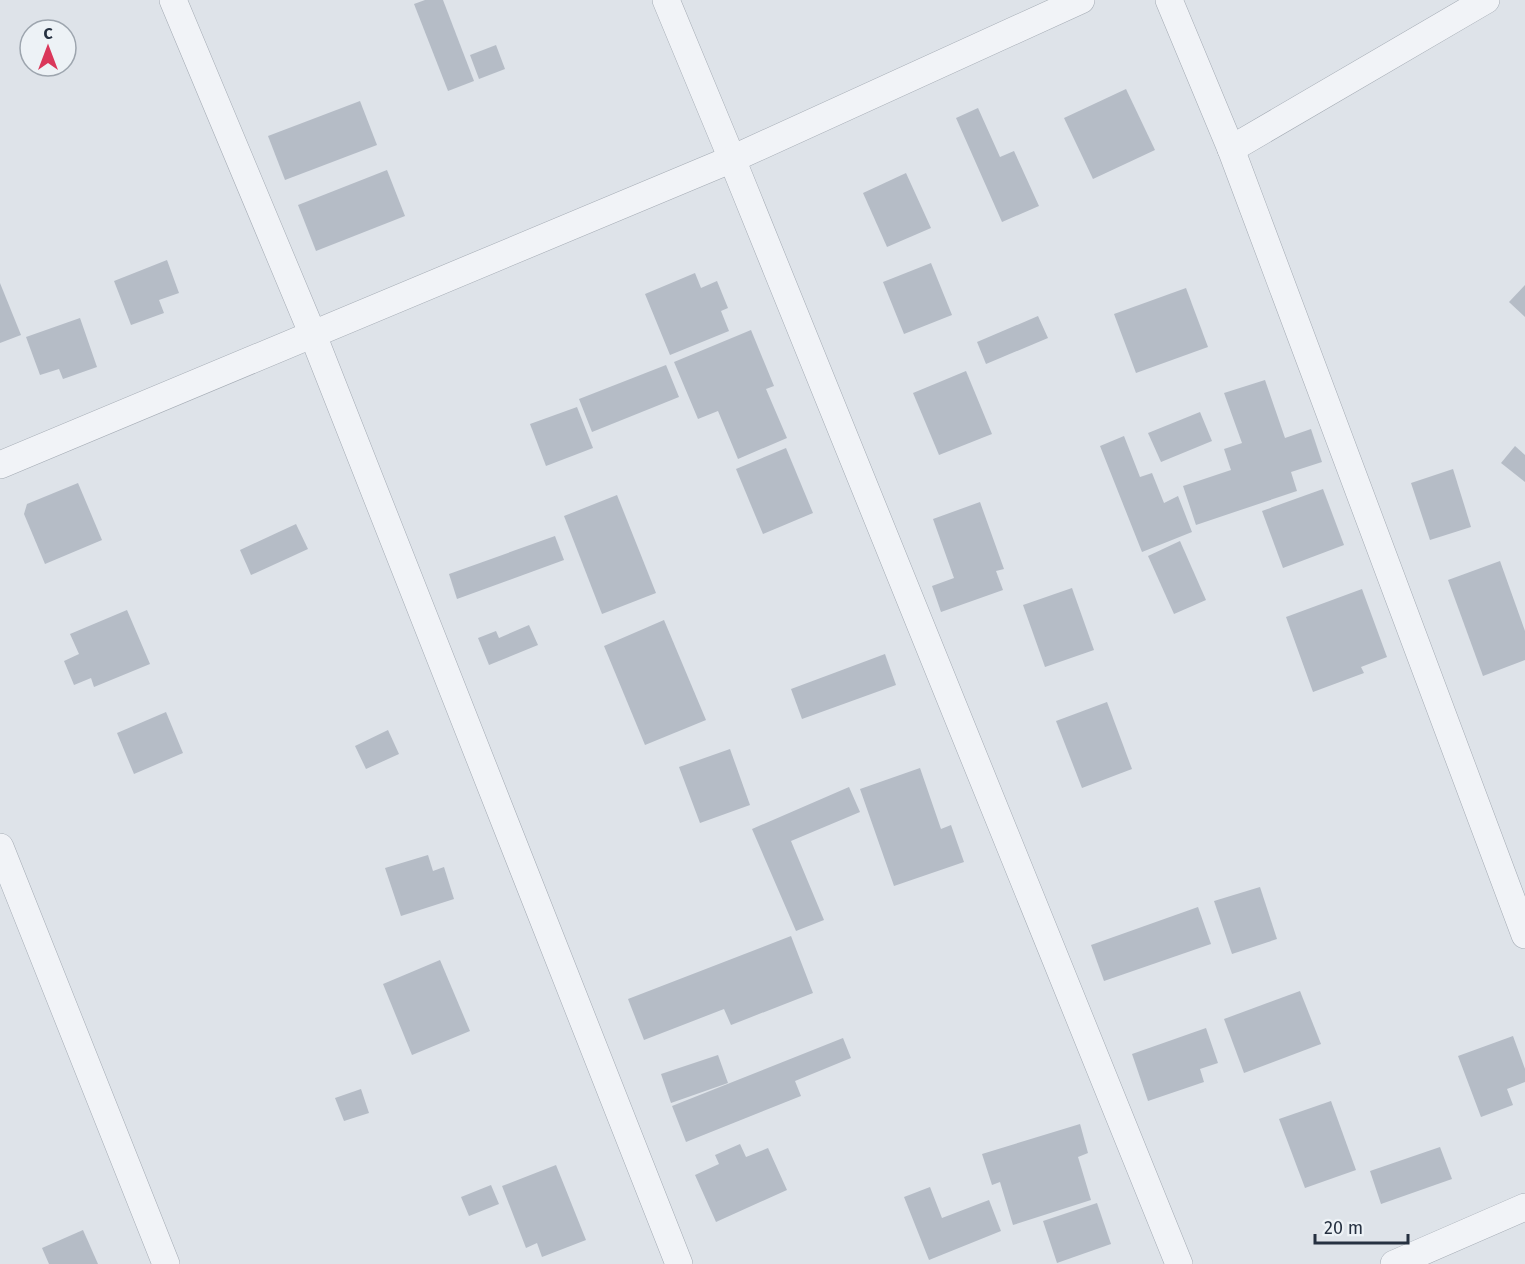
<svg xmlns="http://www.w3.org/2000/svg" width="1525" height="1264" font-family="'Fira Sans',sans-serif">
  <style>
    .building { fill: #b5bcc6 }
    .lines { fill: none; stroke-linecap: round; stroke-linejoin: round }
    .minor-casing { stroke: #a3aab3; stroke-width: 28 }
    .minor { stroke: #f1f3f7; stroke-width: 27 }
  </style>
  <rect width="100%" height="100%" fill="#dee3e9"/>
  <g class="building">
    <path d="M425 0H443L474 81 448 91 414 4Z"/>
    <path d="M496 45 505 69 479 79 470 55Z"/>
    <path d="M1126 89 1155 150 1093 179 1064 118Z"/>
    <path d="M360 101 377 145 285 180 268 136Z"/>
    <path d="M978 108 1000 157 1014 151 1039 206 1002 222 956 118Z"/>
    <path d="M387 170 405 216 316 251 298 205Z"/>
    <path d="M906 173 931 228 887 247 863 193Z"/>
    <path d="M167 260 179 293 159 300 164 313 131 325 114 281Z"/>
    <path d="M931 263 952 315 904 334 883 282Z"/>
    <path d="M695 273 701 288 717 281 728 308 721 311 729 331 670 355 645 294Z"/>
    <path d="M0 283 21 335 0 343Z"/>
    <path d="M1525 285V317L1509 302Z"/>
    <path d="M1186 288 1208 347 1136 373 1114 314Z"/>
    <path d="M1038 316 1048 338 986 364 977 342Z"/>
    <path d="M80 318 97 367 63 379 59 369 40 375 26 337Z"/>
    <path d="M751 330 774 386 766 389 787 438 738 459 718 411 698 419 674 362Z"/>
    <path d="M666 365 679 397 592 432 579 399Z"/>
    <path d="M966 371 992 434 939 455 913 393Z"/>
    <path d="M1265 380 1285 438 1311 429 1322 462 1291 472 1297 491 1196 525 1183 486 1231 470 1224 449 1242 443 1224 393Z"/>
    <path d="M577 407 593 448 546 466 530 424Z"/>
    <path d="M1200 412 1212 441 1161 462 1148 433Z"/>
    <path d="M1124 436 1140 477 1152 473 1164 503 1178 496 1192 532 1142 552 1100 446Z"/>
    <path d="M1515 446 1525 455V482L1501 463Z"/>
    <path d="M786 448 813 513 763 534 736 469Z"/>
    <path d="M1453 469 1471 527 1430 540 1411 483Z"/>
    <path d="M78 483 102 540 45 564 24 514 27 504Z"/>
    <path d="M1323 489 1344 545 1283 568 1262 511Z"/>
    <path d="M617 495 656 593 602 614 564 516Z"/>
    <path d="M980 502 1004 569 996 571 1003 590 941 612 932 586 954 578 933 519Z"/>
    <path d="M296 524 308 549 251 575 240 550Z"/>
    <path d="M555 536 564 560 457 599 449 574Z"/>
    <path d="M1180 541 1206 600 1174 614 1148 556Z"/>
    <path d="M1500 561 1525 631V660L1483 676 1448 580Z"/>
    <path d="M1072 588 1094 650 1045 667 1023 605Z"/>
    <path d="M1362 589 1387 657 1361 667 1364 673 1313 692 1286 617Z"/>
    <path d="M127 610 150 664 94 687 91 678 74 685 64 661 79 654 70 634Z"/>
    <path d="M664 620 706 720 645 745 604 646Z"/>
    <path d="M529 625 538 645 489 665 478 638 496 631 499 638Z"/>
    <path d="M885 654 896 685 802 719 791 689Z"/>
    <path d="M1107 702 1132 769 1082 788 1056 721Z"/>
    <path d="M166 712 183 753 134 774 117 733Z"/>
    <path d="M388 730 399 754 366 769 355 746Z"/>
    <path d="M730 749 750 805 700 823 679 767Z"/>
    <path d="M920 768 941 829 951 825 964 862 894 886 860 789Z"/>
    <path d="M849 787 860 812 791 841 824 920 796 931 752 829Z"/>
    <path d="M428 855 433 871 444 867 454 899 401 916 385 868Z"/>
    <path d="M1260 887 1277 939 1232 954 1214 901Z"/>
    <path d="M1198 907 1211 944 1104 981 1091 945Z"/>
    <path d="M791 936 813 993 731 1025 724 1009 644 1040 628 999Z"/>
    <path d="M440 960 470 1031 412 1055 383 984Z"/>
    <path d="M1300 991 1321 1044 1244 1073 1224 1019Z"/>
    <path d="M1206 1028 1218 1063 1200 1069 1204 1082 1148 1101 1132 1054Z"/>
    <path d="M1513 1036 1525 1069V1082L1507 1089 1513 1105 1481 1117 1458 1056Z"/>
    <path d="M843 1038 851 1058 795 1081 801 1096 686 1142 672 1106Z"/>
    <path d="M718 1055 728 1083 671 1103 661 1074Z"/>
    <path d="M361 1089 369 1113 344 1121 335 1098Z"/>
    <path d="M1331 1101 1356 1170 1305 1188 1279 1119Z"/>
    <path d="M1080 1124 1088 1153 1078 1157 1091 1200 1013 1225 1000 1182 992 1185 982 1154Z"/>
    <path d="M740 1144 746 1157 768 1148 787 1190 716 1222 695 1175 719 1164 715 1155Z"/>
    <path d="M1440 1147 1452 1179 1381 1204 1370 1171Z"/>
    <path d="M556 1165 586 1240 542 1257 537 1243 526 1248 502 1186Z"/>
    <path d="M491 1185 499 1204 469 1216 461 1197Z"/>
    <path d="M930 1187 942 1218 989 1200 1001 1231 929 1260 904 1197Z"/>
    <path d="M1097 1203 1111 1244 1057 1263 1043 1221Z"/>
    <path d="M83 1230 98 1264H49L42 1248Z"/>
  </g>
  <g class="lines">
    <g class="minor-casing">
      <g id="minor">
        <path d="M173 0 313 335 679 1264"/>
        <path d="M666 0 732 159 1179 1264"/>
        <path d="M1169 0 1231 149 1525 935"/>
        <path d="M1231 149 1486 0"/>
        <path d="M0 465 732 159 1081 0"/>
        <path d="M0 847 166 1264"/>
        <path d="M1394 1264 1525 1207"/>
      </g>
    </g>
    <use href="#minor" class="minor"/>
  </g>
  <g transform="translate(48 48)"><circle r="28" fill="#edf2f6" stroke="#9da5ae" stroke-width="1.5"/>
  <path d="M0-4.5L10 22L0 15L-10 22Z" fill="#da375a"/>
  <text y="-9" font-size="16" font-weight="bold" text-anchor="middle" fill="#263141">С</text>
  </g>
  <path d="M1315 1234v9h93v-9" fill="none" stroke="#263141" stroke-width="3"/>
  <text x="1324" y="1234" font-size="18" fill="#263141" stroke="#edf2f6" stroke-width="4.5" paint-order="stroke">20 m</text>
</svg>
